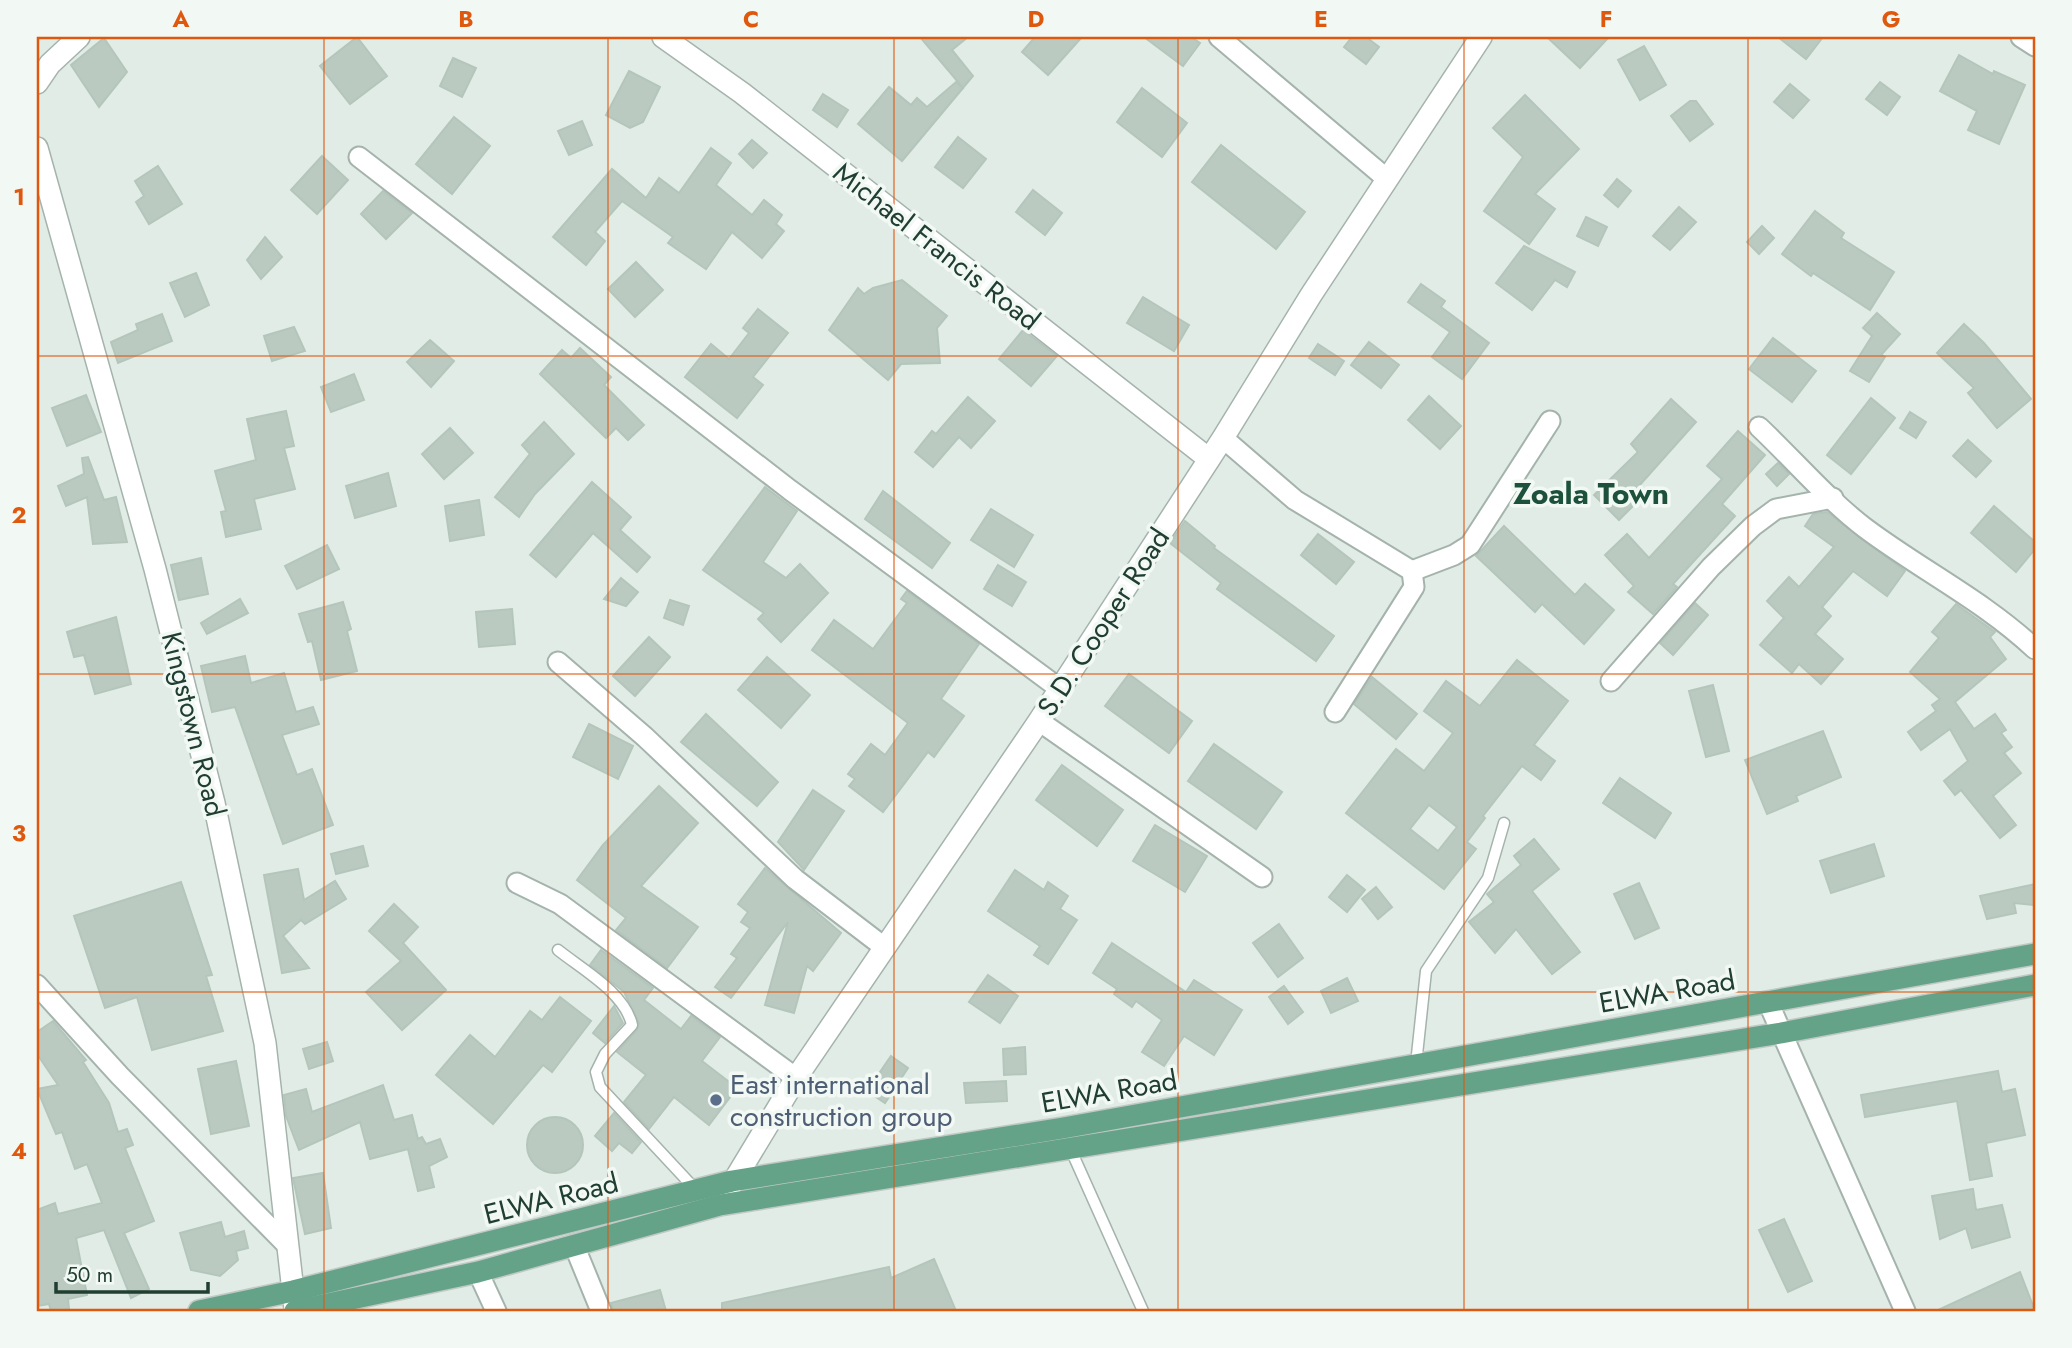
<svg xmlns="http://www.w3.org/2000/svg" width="2072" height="1348" font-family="Jost,sans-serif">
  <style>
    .building { fill: #bacac1; stroke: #b4c6bc; stroke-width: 2; fill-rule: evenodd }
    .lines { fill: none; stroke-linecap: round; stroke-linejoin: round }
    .service-casing { stroke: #a4b4ac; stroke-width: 13 }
    .minor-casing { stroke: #a4b4ac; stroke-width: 23 }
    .tertiary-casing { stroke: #a4b4ac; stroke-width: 24 }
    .primary-casing { stroke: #c1c9c6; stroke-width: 24 }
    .service { stroke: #fff; stroke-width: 10 }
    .minor { stroke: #fff; stroke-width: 19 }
    .tertiary { stroke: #fff; stroke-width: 21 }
    .primary { stroke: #65a389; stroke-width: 21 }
    .grid { fill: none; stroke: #de580e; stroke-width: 2; stroke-opacity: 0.55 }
    .service-dot { fill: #5c6f8a; stroke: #f2f9f5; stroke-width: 2.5 }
    .labels { text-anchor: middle; stroke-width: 7; stroke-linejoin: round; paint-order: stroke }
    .street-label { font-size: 28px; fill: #213e32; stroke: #f2f9f5 }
    .service-label { font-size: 28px; fill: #4e5e75; stroke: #f2f9f5; text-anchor: start }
    .neighbourhood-label { font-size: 30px; font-weight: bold; fill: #1d513c; stroke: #f2f9f5 }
    .neatline { fill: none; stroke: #de580e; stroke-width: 2.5 }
    .grid-label { font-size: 23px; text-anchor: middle; font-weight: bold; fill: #de580e }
  </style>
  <rect width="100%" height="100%" fill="#e2ece6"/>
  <g class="building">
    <path d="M357 37 387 76 350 104 320 66Z"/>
    <path d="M920 37H968L952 50 973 76 963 88Z"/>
    <path d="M1035 37H1082L1048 75 1022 52Z"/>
    <path d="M1144 37H1191L1200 43 1183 66Z"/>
    <path d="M1352 37H1366L1379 47 1366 64 1344 47Z"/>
    <path d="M1547 37H1609L1580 68Z"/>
    <path d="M1778 37H1823L1806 59Z"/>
    <path d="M104 38 127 72 99 107 71 65Z"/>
    <path d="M1644 46 1666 85 1640 100 1618 60Z"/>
    <path d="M1959 55 1993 74 1994 71 2025 85 1999 144 1968 130 1977 111 1940 91Z"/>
    <path d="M453 58 476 68 462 97 440 86Z"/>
    <path d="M629 71 660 87 643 122 630 128 606 115Z"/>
    <path d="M956 82 963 88 902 161 858 124 889 87 911 105 917 98 927 107Z"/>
    <path d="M1880 82 1900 97 1887 115 1866 99Z"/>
    <path d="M1790 84 1809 100 1793 118 1774 102Z"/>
    <path d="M1142 88 1187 123 1162 157 1117 122Z"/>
    <path d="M823 94 848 110 837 127 813 110Z"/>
    <path d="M1525 95 1579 149 1535 194 1555 209 1529 244 1484 211 1523 157 1493 128Z"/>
    <path d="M1690 101H1696L1713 124 1690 141 1671 116Z"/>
    <path d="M454 117 490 146 452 194 416 164Z"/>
    <path d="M582 121 592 145 569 155 558 131Z"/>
    <path d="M958 137 986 159 963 188 935 167Z"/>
    <path d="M752 140 767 153 753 168 739 154Z"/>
    <path d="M1221 145 1305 212 1276 249 1192 182Z"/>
    <path d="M711 148 731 163 716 185 752 215 764 200 782 215 776 224 784 231 762 258 732 232 706 269 668 243 673 237 622 201 595 232 605 241 586 265 553 237 612 169 646 198 659 178 679 193Z"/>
    <path d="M322 156 348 180 317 214 291 190Z"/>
    <path d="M158 166 182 204 149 224 136 202 144 196 135 181Z"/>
    <path d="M1617 179 1631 191 1618 207 1604 195Z"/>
    <path d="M1033 190 1062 213 1045 235 1016 212Z"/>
    <path d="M383 191 412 213 386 239 361 214Z"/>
    <path d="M1679 207 1696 222 1670 250 1653 236Z"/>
    <path d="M1815 211 1844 233 1841 238 1894 272 1870 310 1813 273 1811 276 1782 254Z"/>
    <path d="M1586 217 1607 227 1598 246 1577 236Z"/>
    <path d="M1762 226 1774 238 1759 254 1747 242Z"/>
    <path d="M265 237 282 257 261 279 247 260Z"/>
    <path d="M1524 246 1575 272 1567 287 1555 280 1532 310 1496 283Z"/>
    <path d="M636 262 663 290 635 317 608 289Z"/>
    <path d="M196 273 209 305 185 317 170 283Z"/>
    <path d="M902 280 947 316 937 328 940 363 901 364 888 380 829 330 858 288 864 294 873 288Z"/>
    <path d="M1421 284 1445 301 1441 307 1489 343 1462 379 1432 357 1450 332 1408 302Z"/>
    <path d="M1143 297 1189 325 1174 351 1127 323Z"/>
    <path d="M758 309 788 333 753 377 763 385 737 418 685 377 711 344 729 359 749 333 743 328Z"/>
    <path d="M1877 313 1900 334 1881 355 1885 357 1869 382 1850 371 1872 336 1863 328Z"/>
    <path d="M162 314 172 341 118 363 111 342 138 330 136 324Z"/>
    <path d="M1964 324 1984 343 2031 399 1997 428 1968 393 1974 388 1937 353Z"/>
    <path d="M294 327 305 351 272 361 264 336Z"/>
    <path d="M1023 330 1057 356 1031 386 999 359Z"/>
    <path d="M1773 338 1816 371 1792 402 1749 369Z"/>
    <path d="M430 340 454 361 431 387 407 362Z"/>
    <path d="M1369 342 1399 365 1381 388 1351 365Z"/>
    <path d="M1318 344 1344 361 1335 375 1309 358Z"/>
    <path d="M580 348 611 377 604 385 644 425 628 440 616 428 606 438 540 374 562 350 571 358Z"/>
    <path d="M354 374 364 400 331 412 321 387Z"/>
    <path d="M86 395 101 432 67 446 52 408Z"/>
    <path d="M1429 396 1461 426 1440 449 1408 420Z"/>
    <path d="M968 397 995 421 971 448 959 437 933 467 915 452 932 431 936 434Z"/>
    <path d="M1871 398 1895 418 1851 474 1827 455Z"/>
    <path d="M1671 399 1696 422 1638 487 1645 494 1619 520 1594 495 1638 452 1631 444Z"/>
    <path d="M286 411 294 446 284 448 295 489 254 499 261 529 226 537 221 512 226 511 215 471 256 460 247 419Z"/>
    <path d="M1910 412 1926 422 1916 438 1900 428Z"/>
    <path d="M544 422 574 454 535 494 519 517 495 497 530 454 522 445Z"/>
    <path d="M450 428 473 453 444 479 422 454Z"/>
    <path d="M1738 431 1765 455 1722 504 1735 516 1673 584 1677 587 1653 614 1628 592 1634 586 1605 555 1627 534 1649 558 1722 479 1707 466Z"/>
    <path d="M1968 440 1991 461 1976 477 1953 456Z"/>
    <path d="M88 457 104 500 116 497 127 542 93 544 87 497 66 506 58 486 84 474 82 458Z"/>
    <path d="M1778 463 1789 474 1777 486 1766 474Z"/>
    <path d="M388 473 396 506 355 518 346 486Z"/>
    <path d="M592 482 631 517 620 530 650 557 637 572 593 533 556 577 530 555Z"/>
    <path d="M765 487 797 511 763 562 786 578 800 564 828 593 781 642 758 619 764 613 703 570Z"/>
    <path d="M883 491 950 543 932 568 865 519Z"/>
    <path d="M479 500 484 535 450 541 445 506Z"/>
    <path d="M1994 506 2035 542V549L2016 572 1971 533Z"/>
    <path d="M991 509 1033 535 1014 567 971 540Z"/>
    <path d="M1827 512 1905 571 1887 596 1853 571 1822 607 1831 616 1815 634 1843 659 1821 684 1799 664 1792 673 1760 645 1784 618 1767 601 1789 577 1799 587 1834 547 1805 526 1813 514Z"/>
    <path d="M1185 521 1215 546 1214 548 1334 636 1316 661 1217 589 1221 583 1170 543Z"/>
    <path d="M1504 526 1575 595 1585 584 1614 610 1584 644 1542 604 1535 612 1476 556Z"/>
    <path d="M1318 534 1354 562 1336 584 1301 555Z"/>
    <path d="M327 545 339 569 297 589 285 566Z"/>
    <path d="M201 558 208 594 179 600 171 565Z"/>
    <path d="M998 565 1026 582 1012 606 984 589Z"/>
    <path d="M621 578 638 592 626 606 604 599Z"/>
    <path d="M907 591 979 644 941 699 964 716 934 757 928 752 883 812 849 786 855 779 848 774 871 744 885 755 908 723 812 650 834 620 873 649 907 603 901 599Z"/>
    <path d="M240 599 248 613 207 634 201 623Z"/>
    <path d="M670 600 689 606 683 625 664 618Z"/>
    <path d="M343 602 351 629 347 631 357 671 321 680 312 641 308 642 299 614Z"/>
    <path d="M1695 603 1708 615 1673 655 1660 643Z"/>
    <path d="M1956 604 1995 632 1990 637 2006 659 1955 702 1974 729 1995 714 2006 730 2001 733 2012 747 2004 753 2021 773 1993 796 2016 825 2000 838 1961 790 1955 795 1944 781 1968 761 1950 729 1921 750 1908 732 1936 711 1932 705 1940 699 1910 672 1939 638 1932 632Z"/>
    <path d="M512 609 515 644 479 647 476 612Z"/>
    <path d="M116 617 131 684 95 694 84 655 74 657 67 632Z"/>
    <path d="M649 637 670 657 635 696 613 676Z"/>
    <path d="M245 656 251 683 284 673 296 712 313 707 319 724 282 735 297 775 312 769 333 825 283 844 235 707 212 712 201 666Z"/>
    <path d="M767 657 810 695 781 728 738 690Z"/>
    <path d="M1517 660 1568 701 1534 745 1555 761 1541 780 1522 766 1483 816 1485 818 1467 842 1476 849 1444 889 1346 813 1396 749 1424 771 1453 733 1424 711 1446 681 1480 706ZM1429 805 1457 827 1438 851 1410 829Z"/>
    <path d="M1129 674 1192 721 1169 753 1105 706Z"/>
    <path d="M1372 677 1417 714 1396 739 1354 704Z"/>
    <path d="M1713 685 1729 751 1706 757 1689 691Z"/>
    <path d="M706 714 778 782 757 806 681 742Z"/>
    <path d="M589 724 633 746 618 779 573 757Z"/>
    <path d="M1823 731 1841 777 1796 796 1798 801 1767 814 1745 760Z"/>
    <path d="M1214 744 1282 792 1256 829 1188 781Z"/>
    <path d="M1062 765 1123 810 1097 846 1036 800Z"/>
    <path d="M1620 778 1671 813 1655 838 1603 803Z"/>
    <path d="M659 786 698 823 641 886 698 927 667 968 616 930 626 918 577 880 603 845Z"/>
    <path d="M813 790 844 811 804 870 778 842Z"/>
    <path d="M1155 825 1207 856 1185 892 1133 861Z"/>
    <path d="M1534 839 1559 869 1532 891 1580 952 1552 974 1516 929 1495 953 1469 922 1494 902 1487 894 1521 865 1514 856Z"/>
    <path d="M1874 844 1884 876 1831 893 1820 861Z"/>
    <path d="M363 846 368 866 336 874 331 854Z"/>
    <path d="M765 868 841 933 813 971 807 966 794 1013 765 1005 788 922 731 998 715 987 737 958 731 954 750 928 741 922 748 912 738 904Z"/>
    <path d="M298 869 304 900 335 881 346 899 305 924 301 920 283 936 309 968 282 973 264 875Z"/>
    <path d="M1015 870 1044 890 1048 882 1068 896 1060 909 1077 920 1048 964 1034 955 1040 946 988 911Z"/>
    <path d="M1347 875 1365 890 1347 912 1329 897Z"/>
    <path d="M181 882 212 975 206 976 223 1031 152 1050 137 997 105 1008 74 916Z"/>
    <path d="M1639 883 1659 928 1635 939 1614 894Z"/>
    <path d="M2035 884V905L2014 903 2016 913 1987 919 1980 896Z"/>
    <path d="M1376 887 1392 907 1378 919 1362 899Z"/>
    <path d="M394 904 418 927 403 943 446 990 402 1030 366 992 401 961 369 931Z"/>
    <path d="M1279 924 1303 958 1278 977 1253 943Z"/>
    <path d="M1112 943 1186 992 1194 980 1242 1010 1214 1055 1184 1036 1164 1066 1142 1052 1162 1020 1136 1001 1132 1007 1114 994 1117 989 1093 973Z"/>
    <path d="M601 950 653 988 644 1000 681 1029 691 1016 720 1037 702 1061 737 1088 709 1125 674 1097 649 1129 624 1102 646 1075 617 1052 637 1030 639 1023 624 992 590 965Z"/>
    <path d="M988 975 1018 996 1000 1023 969 1002Z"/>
    <path d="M1347 978 1358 1001 1331 1013 1321 991Z"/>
    <path d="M1284 986 1303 1012 1288 1024 1269 997Z"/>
    <path d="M560 997 591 1021 552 1072 543 1065 493 1124 436 1075 470 1035 495 1057 530 1011 542 1020Z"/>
    <path d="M614 1006 623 1023 605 1043 593 1033Z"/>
    <path d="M53 1021 86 1060 83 1062 109 1103 118 1132 127 1129 133 1145 125 1148 154 1221 124 1233 149 1289 131 1298 104 1230 76 1238 87 1295 68 1299 69 1309 59 1311H51L49 1304 37 1306V1210L55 1203 58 1214 102 1203 87 1164 75 1169 62 1132 56 1134 37 1089 58 1085 37 1054V1032Z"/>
    <path d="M327 1042 333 1061 309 1069 303 1049Z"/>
    <path d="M1025 1047 1026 1074 1004 1075 1003 1049Z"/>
    <path d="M891 1056 908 1068 885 1103 867 1091Z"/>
    <path d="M236 1061 249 1126 211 1134 198 1069Z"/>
    <path d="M1998 1071 2002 1092 2015 1089 2025 1135 1986 1143 1992 1176 1970 1180 1957 1101 1865 1117 1861 1095Z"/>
    <path d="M1006 1081 1007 1101 966 1103 964 1083Z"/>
    <path d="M383 1085 394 1120 412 1115 418 1139 422 1137 426 1144 440 1139 447 1157 429 1166 434 1187 418 1191 408 1149 370 1159 360 1122 299 1150 286 1116 284 1095 306 1089 312 1112Z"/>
    <path d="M614 1113 641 1142 632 1153 619 1143 612 1151 595 1136Z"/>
    <circle cx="555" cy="1145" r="28"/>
    <path d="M323 1173 331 1228 305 1234 293 1178Z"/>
    <path d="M1973 1189 1976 1210 2002 1205 2010 1237 1972 1248 1966 1228 1940 1239 1932 1196Z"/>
    <path d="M1784 1219 1812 1281 1788 1292 1759 1230Z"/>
    <path d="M221 1222 225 1237 244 1231 248 1248 236 1251 238 1260 220 1276 191 1270 180 1233Z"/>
    <path d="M934 1259 956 1311H722V1303L889 1267 891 1278Z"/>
    <path d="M2020 1272 2035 1311H1936Z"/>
    <path d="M660 1290 666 1311H613L611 1303Z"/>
  </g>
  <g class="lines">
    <g class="service-casing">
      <g id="service">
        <path d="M558 950C583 970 625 993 632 1025L605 1054 596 1072 600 1087 696 1190"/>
        <path d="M1416 1064 1426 971 1488 878 1504 823"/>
        <path d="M1070 1148 1143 1311"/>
      </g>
    </g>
    <g class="minor-casing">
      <g id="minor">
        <path d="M1219 37 1387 179"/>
        <path d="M2021 37 2035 46"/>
        <path d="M359 157 790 490 1060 689"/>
        <path d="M1759 427C1794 460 1827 499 1865 528 1921 570 1984 601 2035 649"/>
        <path d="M1223 438 1295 500 1412 571 1414 587 1335 712"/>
        <path d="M1412 571 1454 555 1470 545 1550 421"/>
        <path d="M558 662 645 737 795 879 884 947"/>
        <path d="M1611 681 1711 567 1753 526 1776 509 1833 498"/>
        <path d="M1039 721 1262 877"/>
        <path d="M517 883 560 904 796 1078"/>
        <path d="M37 985 120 1076 287 1245"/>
        <path d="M1768 1002 1905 1311"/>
        <path d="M574 1245 601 1311"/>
        <path d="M478 1272 496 1311"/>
      </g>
    </g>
    <g class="tertiary-casing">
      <g id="tertiary">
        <path d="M663 37 742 93 1209 459"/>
        <path d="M37 83 50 64 79 37"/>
        <path d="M37 148 155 569 214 803 265 1043 295 1309"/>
        <path d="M726 1194 796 1078 1039 721 1223 438 1311 295 1481 37"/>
      </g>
    </g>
    <g class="primary-casing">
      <g id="primary">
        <path d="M199 1311 293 1291 732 1181 1063 1128 2035 954"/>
        <path d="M295 1311 478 1272 720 1205 1781 1033 2035 985"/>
      </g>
    </g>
    <use href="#service" class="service"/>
    <use href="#minor" class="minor"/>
    <use href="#tertiary" class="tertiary"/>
    <use href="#primary" class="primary"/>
  </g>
  <path class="grid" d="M324 37V1311M608 37V1311M894 37V1311M1178 37V1311M1464 37V1311M1748 37V1311M37 356H2035M37 674H2035M37 992H2035"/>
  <circle class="service-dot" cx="716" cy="1100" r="7"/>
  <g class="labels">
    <g class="street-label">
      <text transform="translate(937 246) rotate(38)" y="10">Michael Francis Road</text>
      <text transform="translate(1103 622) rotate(-57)" y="10">S.D. Cooper Road</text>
      <text transform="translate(194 724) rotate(76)" y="10">Kingstown Road</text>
      <text transform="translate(1667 991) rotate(-10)" y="10">ELWA Road</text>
      <text transform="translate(1109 1091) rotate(-10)" y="10">ELWA Road</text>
      <text transform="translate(551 1198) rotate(-14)" y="10">ELWA Road</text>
    </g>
    <g class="service-label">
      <text x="730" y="1094">East international<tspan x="730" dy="32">construction group</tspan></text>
    </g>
    <g class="neighbourhood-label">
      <text x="1591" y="504">Zoala Town</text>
    </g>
  </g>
  <rect width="2072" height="1348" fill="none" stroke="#f2f9f5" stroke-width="77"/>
  <path d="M56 1282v10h152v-10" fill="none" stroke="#213e32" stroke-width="3.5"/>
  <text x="66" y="1282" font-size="21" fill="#213e32" stroke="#f2f9f5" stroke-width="5" paint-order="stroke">50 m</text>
  <rect x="38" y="38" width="1996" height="1272" class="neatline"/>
  <g class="grid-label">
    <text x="181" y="27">A</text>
    <text x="466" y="27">B</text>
    <text x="751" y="27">C</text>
    <text x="1036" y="27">D</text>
    <text x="1321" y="27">E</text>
    <text x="1606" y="27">F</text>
    <text x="1891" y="27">G</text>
    <text x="19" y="205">1</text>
    <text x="19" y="523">2</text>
    <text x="19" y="841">3</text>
    <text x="19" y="1159">4</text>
  </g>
</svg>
